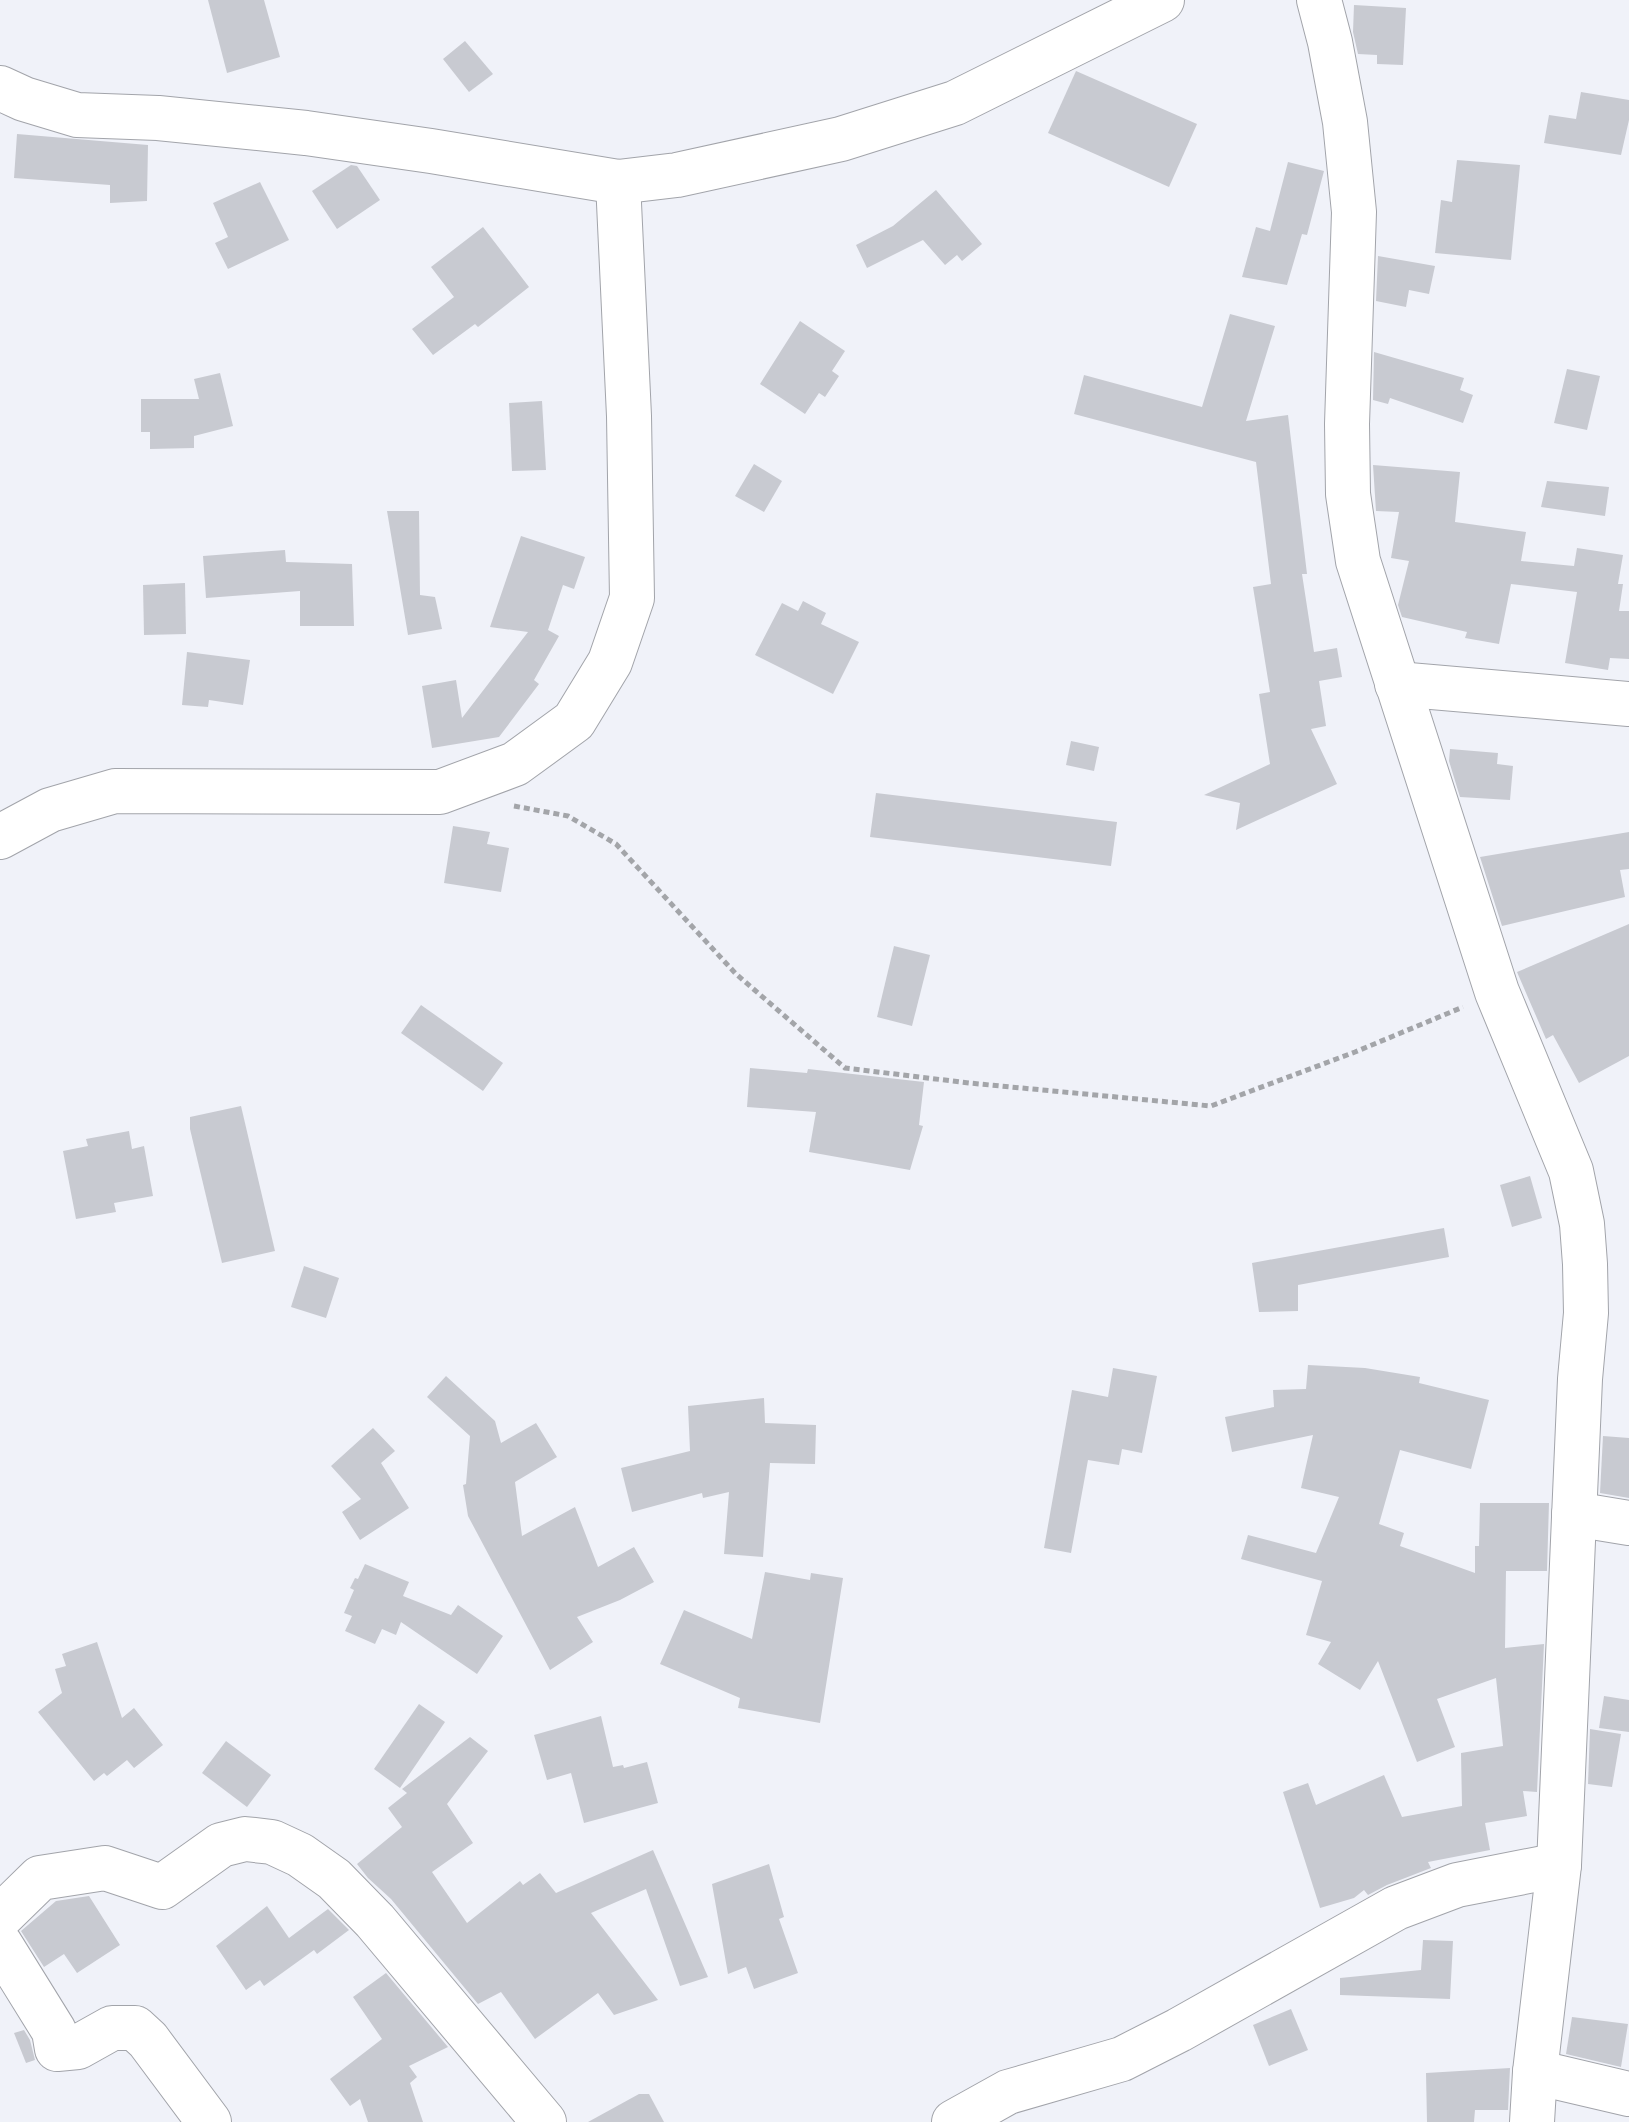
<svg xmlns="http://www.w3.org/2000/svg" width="1629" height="2122" font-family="Raleway,sans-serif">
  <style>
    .building { fill: #c8cad1 }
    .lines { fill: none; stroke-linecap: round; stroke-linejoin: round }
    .minor-casing { stroke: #a2a4aa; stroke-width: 46 }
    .path { stroke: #a3a5a9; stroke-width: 5; stroke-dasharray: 6 4; stroke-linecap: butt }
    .minor { stroke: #fff; stroke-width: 44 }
  </style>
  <rect width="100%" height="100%" fill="#f0f2f9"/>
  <g class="building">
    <path d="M208 0H264L280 57 227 73Z"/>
    <path d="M1354 5 1406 8 1403 65 1377 64V55L1358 54 1353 32Z"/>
    <path d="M465 41 493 74 469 92 443 59Z"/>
    <path d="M1076 71 1197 124 1169 187 1048 133Z"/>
    <path d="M1581 92 1629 100V120L1621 155 1544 143 1549 115 1576 119Z"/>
    <path d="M17 134 148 145 147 201 110 203V185L14 178Z"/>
    <path d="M1457 160 1520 165 1511 260 1435 253 1441 200 1452 202Z"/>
    <path d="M1288 162 1324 171 1307 235 1302 234 1287 285 1242 277 1256 227 1270 231Z"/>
    <path d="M351 165 357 166 380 200 337 229 312 191Z"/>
    <path d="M260 182 289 240 228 269 215 243 228 237 213 203Z"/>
    <path d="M936 190 982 244 962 261 957 255 945 265 923 240 867 268 856 245 893 226Z"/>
    <path d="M483 227 529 287 478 327 475 324 433 355 412 329 454 297 431 267Z"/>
    <path d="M1378 256 1435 266 1429 294 1409 290 1406 307 1376 301Z"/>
    <path d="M1230 314 1275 326 1246 421 1288 415 1307 574H1302L1314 652 1337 648 1342 677 1319 681 1326 726 1311 729 1337 784 1236 830 1240 803 1204 795 1270 764 1259 694 1270 692 1253 587 1271 584 1256 462 1074 414 1084 375 1202 407Z"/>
    <path d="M800 321 845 351 832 371 839 376 825 397 819 393 805 414 760 384Z"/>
    <path d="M1374 352 1464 378 1460 390 1473 395 1463 423 1390 398 1388 404 1373 400Z"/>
    <path d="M1567 369 1600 376 1587 430 1554 423Z"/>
    <path d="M220 373 233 426 194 436V448L150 449V432H141V399H199L194 379Z"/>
    <path d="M542 401 546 470 512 471 509 403Z"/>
    <path d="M754 464 782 481 764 512 735 496Z"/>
    <path d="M1373 465 1460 472 1455 522 1526 532 1521 561 1574 566 1577 548 1623 555 1618 584H1623L1619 611H1629V659L1610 658 1608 670 1565 663 1577 592 1511 584 1499 644 1465 638 1467 632 1402 617 1398 605 1409 561 1391 558 1399 512 1376 511Z"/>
    <path d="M1547 481 1609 487 1605 516 1541 507Z"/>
    <path d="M387 511H419L420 595 435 597 442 629 408 635Z"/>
    <path d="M521 536 585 557 574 589 563 585 548 630 559 636 534 680 539 684 499 737 432 748 422 686 456 680 462 718 528 632 490 627Z"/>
    <path d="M285 550 286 562 352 564 354 626H300V591L206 598 203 556Z"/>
    <path d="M185 583 186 634 144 635 143 585Z"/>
    <path d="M803 601 826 613 821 624 859 642 833 694 755 655 782 603 798 611Z"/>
    <path d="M187 652 250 660 243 705 209 700 208 707 182 705Z"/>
    <path d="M1071 741 1099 747 1094 771 1066 765Z"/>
    <path d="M1450 749 1498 753 1497 764 1513 766 1510 800 1460 797 1449 761Z"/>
    <path d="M876 793 1117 822 1111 866 870 837Z"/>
    <path d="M453 826 490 832 487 844 509 848 501 892 444 883Z"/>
    <path d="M1629 832V869L1620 870 1625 897 1502 926 1480 857Z"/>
    <path d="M1629 924V1056L1579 1083 1553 1035 1546 1039 1517 972Z"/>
    <path d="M894 946 930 955 912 1026 877 1017Z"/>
    <path d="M421 1005 503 1063 483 1091 401 1033Z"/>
    <path d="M750 1068 807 1073 808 1069 924 1082 919 1125 923 1126 910 1170 809 1152 816 1112 747 1107Z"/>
    <path d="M241 1106 275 1251 222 1263 190 1129V1117Z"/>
    <path d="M129 1131 132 1149 144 1146 153 1196 114 1203 116 1212 76 1219 63 1151 88 1146 86 1139Z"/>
    <path d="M1530 1176 1542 1218 1512 1227 1500 1185Z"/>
    <path d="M1444 1228 1449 1257 1298 1285V1311L1259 1312 1252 1263Z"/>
    <path d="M304 1266 339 1278 326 1318 291 1307Z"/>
    <path d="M1308 1365 1365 1368 1420 1377 1419 1383 1489 1400 1471 1469 1400 1450 1379 1524 1404 1533 1400 1546 1475 1573V1546H1479L1480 1503H1549L1547 1571H1506L1505 1648 1544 1644 1537 1792 1523 1791 1527 1816 1485 1823 1490 1850 1428 1862 1431 1868 1387 1885 1368 1895 1364 1890 1354 1898 1320 1908 1283 1792 1308 1783 1316 1805 1384 1775 1402 1817 1462 1806 1461 1753 1503 1746 1496 1678 1437 1699 1455 1747 1417 1762 1378 1661 1360 1690 1318 1664 1331 1642 1306 1635 1322 1581 1241 1559 1248 1535 1316 1553 1339 1497 1301 1488 1313 1435 1232 1452 1225 1417 1274 1407 1273 1390 1306 1389Z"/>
    <path d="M1113 1368 1157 1376 1142 1453 1122 1449 1119 1465 1088 1460 1071 1553 1044 1548 1072 1390 1108 1397Z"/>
    <path d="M446 1376 495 1421 501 1443 536 1423 557 1457 515 1482 522 1536 575 1507 598 1567 634 1547 654 1582 620 1600 577 1617 593 1642 550 1670 468 1516 463 1485 466 1484 470 1436 427 1397Z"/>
    <path d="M764 1398 765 1423 816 1425 815 1464 770 1463 763 1557 724 1554 729 1492 703 1498 702 1493 632 1512 621 1468 690 1451 688 1406Z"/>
    <path d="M373 1428 395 1451 381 1463 409 1508 360 1540 342 1512 361 1499 331 1466Z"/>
    <path d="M1603 1436 1629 1438V1498L1600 1493Z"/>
    <path d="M365 1564 409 1582 403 1596 451 1615 458 1605 503 1636 477 1674 401 1622 396 1635 382 1629 375 1644 345 1631 352 1616 344 1613 354 1590 350 1588 355 1578 358 1579Z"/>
    <path d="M765 1572 810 1580 811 1573 843 1578 820 1723 738 1708 740 1698 660 1664 684 1610 752 1639Z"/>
    <path d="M97 1642 122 1718 134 1708 163 1745 134 1768 127 1760 107 1776 104 1773 94 1781 38 1712 62 1693 55 1669 66 1666 62 1654Z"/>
    <path d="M1604 1696 1629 1700V1732L1599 1728Z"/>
    <path d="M419 1704 445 1722 400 1788 374 1769Z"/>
    <path d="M601 1716 613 1767 623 1765 624 1768 647 1762 658 1803 584 1823 571 1773 547 1780 534 1735Z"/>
    <path d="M1590 1729 1621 1734 1612 1787 1588 1784Z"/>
    <path d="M470 1737 488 1751 447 1804 473 1843 432 1872 467 1923 520 1881 523 1885 540 1873 556 1893 653 1850 708 1977 680 1986 646 1889 591 1913 658 2000 614 2015 598 1993 535 2039 501 1992 478 2004 391 1899 368 1878 357 1864 402 1827 388 1808 407 1793 402 1789Z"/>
    <path d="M226 1741 271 1775 247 1807 202 1773Z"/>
    <path d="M769 1864 784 1917 779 1919 798 1973 754 1989 746 1967 728 1974 712 1884Z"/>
    <path d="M89 1896 120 1945 77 1973 64 1954 44 1967 21 1931 56 1901Z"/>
    <path d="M267 1906 289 1938 328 1909 349 1930 317 1954 314 1950 264 1986 260 1980 246 1990 216 1946Z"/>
    <path d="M1423 1940 1453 1941 1450 1999 1340 1995V1978L1421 1970Z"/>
    <path d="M386 1973 448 2047 409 2066 417 2077 410 2083 423 2122H368L360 2099 350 2106 330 2079 382 2039 353 1997Z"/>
    <path d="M1291 2009 1308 2050 1269 2066 1253 2025Z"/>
    <path d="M1572 2017 1628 2024 1621 2067 1566 2054Z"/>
    <path d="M24 2030 30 2040 35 2060 26 2063 14 2033Z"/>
    <path d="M1510 2068 1508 2110H1475L1474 2122H1427L1426 2073Z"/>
    <path d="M639 2094H649L664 2122H588Z"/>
  </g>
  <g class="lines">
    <g class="minor-casing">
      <g id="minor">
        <path d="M1319 0 1330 42 1345 122 1354 212 1347 424 1348 494 1358 561 1497 992 1571 1171 1582 1224 1585 1264 1586 1313 1580 1379 1559 1865 1535 2072 1532 2122"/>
        <path d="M0 88 24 99 77 115 158 118 306 133 431 151 618 182 677 175 841 139 955 103 1162 0"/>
        <path d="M1397 684 1629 704"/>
        <path d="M0 837 50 810 115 791 440 792 515 764 574 721 610 662 632 598 629 416 618 182"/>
        <path d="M1574 1514 1629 1523"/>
        <path d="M0 1917 40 1878 105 1868 162 1887 221 1845 245 1839 272 1842 300 1855 334 1879 375 1921 544 2122"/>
        <path d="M0 1944 54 2031 57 2049 78 2047 112 2028H135L148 2040 209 2122"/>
        <path d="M1535 2072 1629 2094"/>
        <path d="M954 2122 1008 2092 1122 2059 1179 2030 1396 1908 1457 1885 1559 1865"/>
      </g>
    </g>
    <path class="path" d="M514 806 568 816 616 844 736 974 845 1068 969 1083 1211 1106 1355 1052 1463 1007"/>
    <use href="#minor" class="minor"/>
  </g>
</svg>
